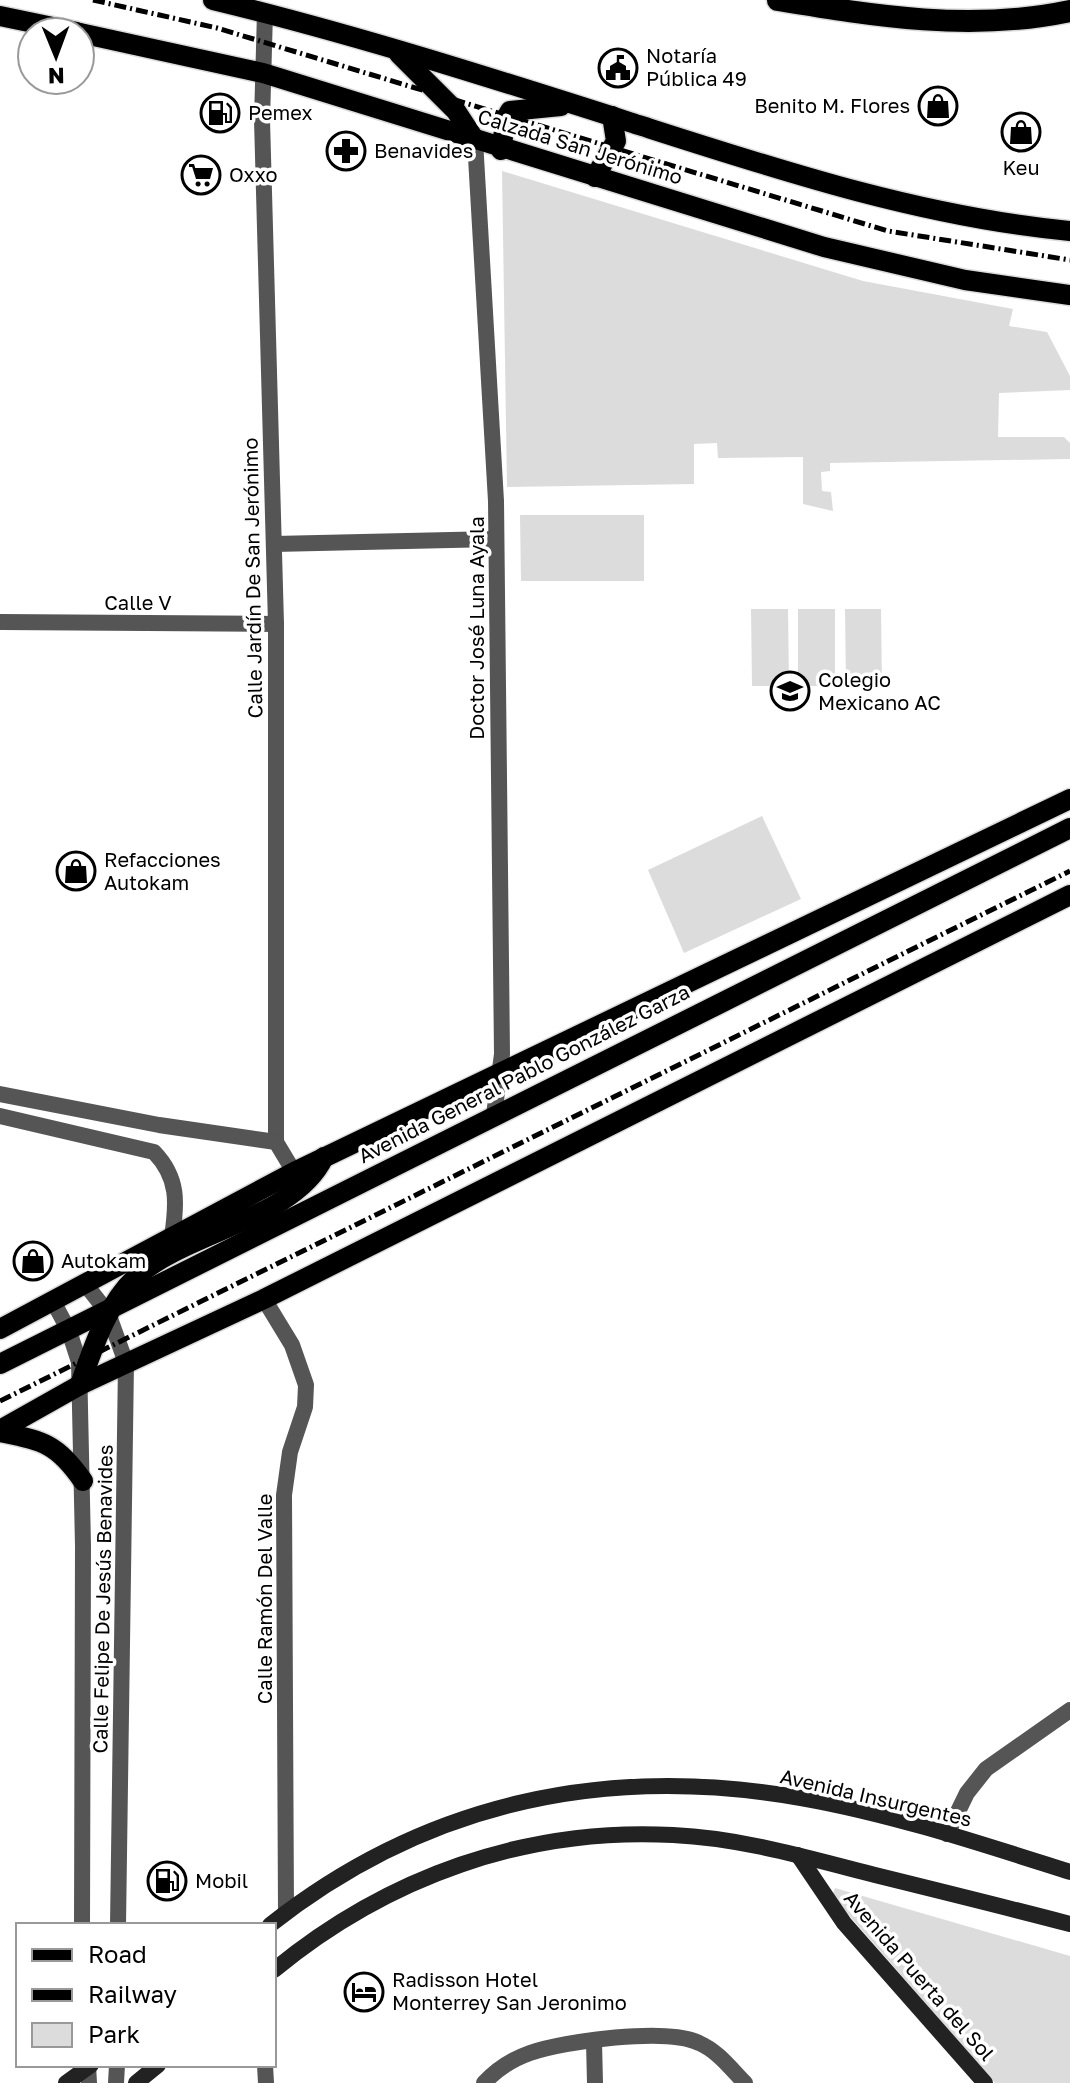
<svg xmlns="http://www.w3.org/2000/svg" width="1070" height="2083" font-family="'Golos Text',sans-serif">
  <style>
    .green { fill: #dcdcdc }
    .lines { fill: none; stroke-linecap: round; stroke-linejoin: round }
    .primary-casing { stroke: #dbdbdb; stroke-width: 23 }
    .trunk-casing { stroke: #dbdbdb; stroke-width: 25 }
    .minor { stroke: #555; stroke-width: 16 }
    .tertiary { stroke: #555; stroke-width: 16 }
    .secondary { stroke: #222; stroke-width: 16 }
    .primary { stroke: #000; stroke-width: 20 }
    .trunk { stroke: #000; stroke-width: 22 }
    .rail { stroke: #000; stroke-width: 5; stroke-dasharray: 12 4 2 4; stroke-linecap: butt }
    .labels { text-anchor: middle; stroke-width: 7; stroke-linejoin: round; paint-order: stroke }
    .poi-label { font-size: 20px; fill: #000; stroke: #fff; text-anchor: start }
    .street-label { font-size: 20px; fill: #000; stroke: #fff }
  </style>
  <rect width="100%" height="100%" fill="#fff"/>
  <g class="green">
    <path d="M502 171 863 281 1013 309 1009 326 1047 332 1070 376V390L999 393 998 437H1064L1070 443V459L830 463V471L821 472 822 491 831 492 833 511 803 504V457L718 458 717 443 694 444V484L507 487Z"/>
    <path d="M520 515H644V581H521Z"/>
    <path d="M751 609H788L789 686H752Z"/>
    <rect x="798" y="609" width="37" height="77"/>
    <path d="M845 609H881L882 685 846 686Z"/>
    <path d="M762 816 801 899 684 953 648 870Z"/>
    <path d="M835 1888 1070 1956V2083H995L832 1896Z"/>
  </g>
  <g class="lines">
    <g class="primary-casing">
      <g id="primary">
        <path d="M213 0C358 35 501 81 642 126 782 171 923 217 1070 231"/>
        <path d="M0 16 77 32"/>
        <path d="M80 33 263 73 824 247 965 280 1070 295"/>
        <path d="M399 54 456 111 475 140"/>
        <path d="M501 150 506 118 510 111 561 106"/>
        <path d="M595 177 616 141 612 116"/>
        <path d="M0 1329 294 1172 1070 799"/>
        <path d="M0 1364C358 1187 713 1006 1070 828"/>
        <path d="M80 1385C93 1348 106 1305 136 1277 187 1231 294 1220 324 1157"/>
        <path d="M0 1430 80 1385 264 1299 1070 895"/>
        <path d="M0 1432C43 1441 57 1443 83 1481"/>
      </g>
    </g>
    <g class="trunk-casing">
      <path id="trunk" d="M778 0C875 16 972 32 1070 11"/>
    </g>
    <g class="minor">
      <path d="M265 12 262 120 276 624V1142"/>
      <path d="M475 140 496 501 502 1054 494 1115"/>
      <path d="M274 544 495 539"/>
      <path d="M0 622 276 624"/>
      <path d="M264 1299 292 1345 306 1385 305 1407 290 1452 284 1495 286 1912"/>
      <path d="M947 1834 967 1793 986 1769 1070 1710"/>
      <path d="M594 2042 595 2083"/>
      <path d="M265 2065 266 2083"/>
      <path d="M484 2083C496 2070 513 2059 530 2053 564 2041 667 2027 699 2043 718 2051 731 2069 745 2083"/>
    </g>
    <g class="tertiary">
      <path d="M0 1094 159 1125 276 1142 294 1172"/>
      <path d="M0 1116 154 1152C179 1178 177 1203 172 1237"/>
      <path d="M86 1285 108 1313 126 1363 118 1925"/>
      <path d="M54 1303 69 1331 79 1362 83 1546 82 1925"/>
      <path d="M88 2065 89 2083"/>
      <path d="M116 2083 117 2065"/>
    </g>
    <g class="secondary">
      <path d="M798 1855 844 1923 985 2083"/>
      <path d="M270 1925C426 1802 606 1764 801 1798 892 1814 982 1844 1070 1872"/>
      <path d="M274 1970C387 1877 526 1827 673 1835 741 1838 809 1858 875 1875 940 1891 1005 1907 1070 1924"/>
      <path d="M66 2083 91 2065"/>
      <path d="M136 2083 158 2065"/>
    </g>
    <use href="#primary" class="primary"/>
    <use href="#trunk" class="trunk"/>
    <g class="rail">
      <path d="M93 0 217 28 888 231 1070 260"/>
      <path d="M0 1401 1070 871"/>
    </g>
  </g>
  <defs>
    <g id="civic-ring" transform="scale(2)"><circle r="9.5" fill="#fff" stroke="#000" stroke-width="1.5"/><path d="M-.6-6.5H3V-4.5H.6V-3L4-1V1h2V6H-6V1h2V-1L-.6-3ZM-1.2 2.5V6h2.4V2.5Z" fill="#000"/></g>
    <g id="shop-ring" transform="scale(2)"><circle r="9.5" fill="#fff" stroke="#000" stroke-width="1.5"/><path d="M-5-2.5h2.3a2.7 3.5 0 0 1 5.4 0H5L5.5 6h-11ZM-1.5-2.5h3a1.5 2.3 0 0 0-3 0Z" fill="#000"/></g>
    <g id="fuel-ring" transform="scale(2)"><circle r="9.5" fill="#fff" stroke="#000" stroke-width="1.5"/><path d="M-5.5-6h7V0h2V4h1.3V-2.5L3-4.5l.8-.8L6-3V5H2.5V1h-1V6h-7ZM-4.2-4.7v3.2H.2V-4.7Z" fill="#000"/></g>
    <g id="pharmacy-ring" transform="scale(2)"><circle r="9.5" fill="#fff" stroke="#000" stroke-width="1.5"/><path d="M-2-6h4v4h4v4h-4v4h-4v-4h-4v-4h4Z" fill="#000"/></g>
    <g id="supermarket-ring" transform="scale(2)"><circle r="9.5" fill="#fff" stroke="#000" stroke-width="1.5"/><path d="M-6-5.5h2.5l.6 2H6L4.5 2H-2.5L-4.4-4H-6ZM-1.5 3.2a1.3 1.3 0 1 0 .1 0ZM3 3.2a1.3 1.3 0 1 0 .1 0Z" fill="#000"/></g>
    <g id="school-ring" transform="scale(2)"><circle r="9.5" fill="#fff" stroke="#000" stroke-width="1.5"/><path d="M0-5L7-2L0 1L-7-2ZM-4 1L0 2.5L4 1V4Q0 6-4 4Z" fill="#000"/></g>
    <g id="hotel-ring" transform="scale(2)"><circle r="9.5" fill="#fff" stroke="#000" stroke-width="1.5"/><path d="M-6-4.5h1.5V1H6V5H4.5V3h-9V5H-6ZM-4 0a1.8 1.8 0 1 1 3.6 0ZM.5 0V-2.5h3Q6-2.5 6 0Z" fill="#000"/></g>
  </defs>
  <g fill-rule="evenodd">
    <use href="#civic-ring" x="618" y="68"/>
    <use href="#shop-ring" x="938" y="106"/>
    <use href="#fuel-ring" x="220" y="113"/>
    <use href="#shop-ring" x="1021" y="132"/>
    <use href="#pharmacy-ring" x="346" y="151"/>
    <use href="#supermarket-ring" x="201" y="175"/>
    <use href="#school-ring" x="790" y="691"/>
    <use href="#shop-ring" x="76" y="871"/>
    <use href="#shop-ring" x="33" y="1261"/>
    <use href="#fuel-ring" x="167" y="1881"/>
    <use href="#hotel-ring" x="364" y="1992"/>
  </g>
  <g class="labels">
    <g class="poi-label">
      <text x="646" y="63">Notaría<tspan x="646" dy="23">Pública 49</tspan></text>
      <text x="910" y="113" text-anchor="end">Benito M. Flores</text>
      <text x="248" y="120">Pemex</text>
      <text x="374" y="158">Benavides</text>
      <text x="1021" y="175" text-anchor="middle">Keu</text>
      <text x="229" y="182">Oxxo</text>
      <text x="818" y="687">Colegio<tspan x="818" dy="23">Mexicano AC</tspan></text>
      <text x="104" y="867">Refacciones<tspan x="104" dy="23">Autokam</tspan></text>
      <text x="61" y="1268">Autokam</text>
      <text x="195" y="1888">Mobil</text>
      <text x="392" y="1987">Radisson Hotel<tspan x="392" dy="23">Monterrey San Jeronimo</tspan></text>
    </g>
    <g class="street-label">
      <text transform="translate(580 147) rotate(17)" y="7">Calzada San Jerónimo</text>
      <text transform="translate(253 578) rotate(-91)" y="7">Calle Jardín De San Jerónimo</text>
      <text x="138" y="610">Calle V</text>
      <text transform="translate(477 628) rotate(-90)" y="7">Doctor José Luna Ayala</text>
      <text transform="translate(524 1074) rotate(-27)" y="7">Avenida General Pablo González Garza</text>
      <text transform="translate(103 1599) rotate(-89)" y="7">Calle Felipe De Jesús Benavides</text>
      <text transform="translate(265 1599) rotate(-90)" y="7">Calle Ramón Del Valle</text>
      <text transform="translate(876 1798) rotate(13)" y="7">Avenida Insurgentes</text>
      <text transform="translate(919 1976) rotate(49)" y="7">Avenida Puerta del Sol</text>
    </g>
  </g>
  <rect x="16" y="1923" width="260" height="144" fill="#ffffff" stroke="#999999" stroke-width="2"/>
  <rect x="32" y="1949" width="40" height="12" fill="#000000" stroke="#999999" stroke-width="2"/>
  <text x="88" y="1963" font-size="24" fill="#000000">Road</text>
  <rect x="32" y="1989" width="40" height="12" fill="#000000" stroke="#999999" stroke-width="2"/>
  <text x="88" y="2003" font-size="24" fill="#000000">Railway</text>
  <rect x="32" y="2023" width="40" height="24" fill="#dcdcdc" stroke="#999999" stroke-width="2"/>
  <text x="88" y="2043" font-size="24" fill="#000000">Park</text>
  <g transform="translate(56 56) rotate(179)"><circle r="38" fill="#ffffff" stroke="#999999" stroke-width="2"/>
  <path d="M0-6L14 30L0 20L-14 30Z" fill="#000000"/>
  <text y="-12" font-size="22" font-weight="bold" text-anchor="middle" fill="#000000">N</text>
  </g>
</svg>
